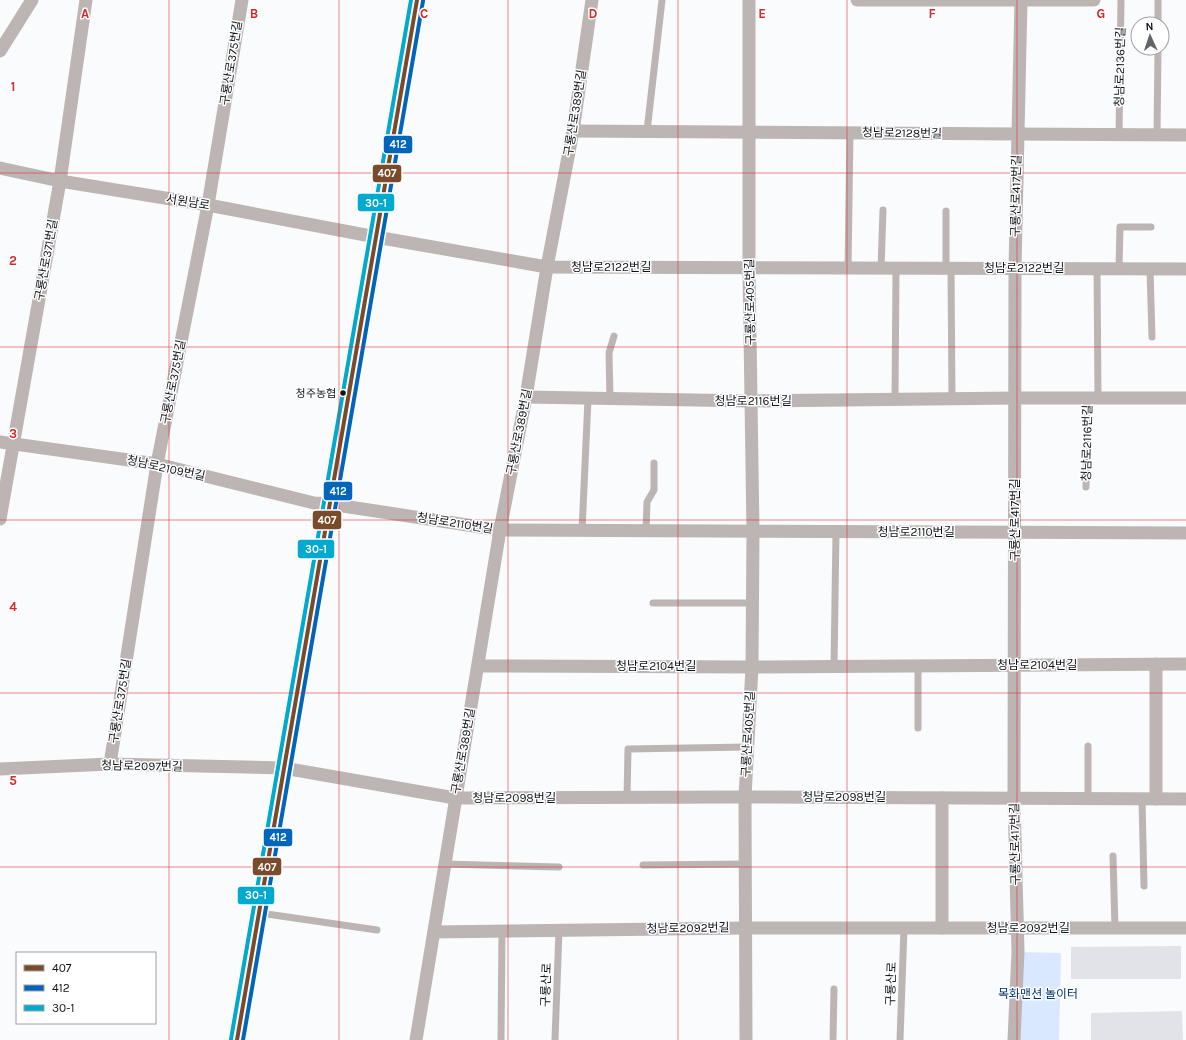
<svg xmlns="http://www.w3.org/2000/svg" width="1186" height="1040" font-family="Karla,'Noto Sans KR',sans-serif">
  <style>
    .green { fill: #d9e8fe }
    .building { fill: #e1e3e8 }
    .lines { fill: none; stroke-linecap: round; stroke-linejoin: round }
    .lane { stroke: #bdb5b3; stroke-width: 7 }
    .street { stroke: #bdb5b3; stroke-width: 13 }
    .secondary { stroke: #bbb5b2; stroke-width: 18 }
    .bus-1-casing { stroke: #fff; stroke-width: 7 }
    .bus-2-casing { stroke: #fff; stroke-width: 7 }
    .bus-3-casing { stroke: #fff; stroke-width: 7 }
    .bus-1 { stroke: #7a4b2a; stroke-width: 4 }
    .bus-2 { stroke: #0065bd; stroke-width: 4 }
    .bus-3 { stroke: #00a9ce; stroke-width: 4 }
    .grid { fill: none; stroke: #d62828; stroke-width: 1; stroke-opacity: 0.55 }
    .bus-dot { fill: #0f1218; stroke: #fff; stroke-width: 1.5 }
    .labels { text-anchor: middle; stroke-width: 3; stroke-linejoin: round; paint-order: stroke }
    .bus-label { font-size: 11px; fill: #0f1218; stroke: #fff; text-anchor: end }
    .street-label { font-size: 12px; fill: #0f1218; stroke: #fff }
    .park-label { font-size: 12px; fill: #01326d; stroke: #fff }
    .grid-label { font-size: 13px; text-anchor: middle; font-weight: bold; fill: #d62828; stroke: #fff; stroke-width: 3; stroke-linejoin: round; paint-order: stroke }
    .line-badge { stroke: #fff; stroke-width: 1.5 }
    .badge-label { font-size: 11px; text-anchor: middle; font-weight: bold; fill: #fff }
  </style>
  <rect width="100%" height="100%" fill="#fafbfd"/>
  <path class="green" d="M1018 952 1061 953 1059 1040H1014Z"/>
  <g class="building">
    <path d="M1181 946V979H1071V947Z"/>
    <path d="M1182 1011 1183 1040H1091V1013Z"/>
  </g>
  <g class="lines">
    <g class="lane">
      <path d="M1158 24V0"/>
      <path d="M647 131 662 0"/>
      <path d="M1119 134 1121 0"/>
      <path d="M1157 135 1158 48"/>
      <path d="M946 211V269"/>
      <path d="M951 268 952 399"/>
      <path d="M1097 268 1098 398"/>
      <path d="M1119 268 1120 227H1151"/>
      <path d="M848 269 850 132"/>
      <path d="M881 269 883 210"/>
      <path d="M1150 269 1152 337"/>
      <path d="M610 399 609 353 614 336"/>
      <path d="M895 399 896 269"/>
      <path d="M1086 487 1087 398"/>
      <path d="M582 531 588 399"/>
      <path d="M646 531 647 502 654 490V463"/>
      <path d="M653 603H752"/>
      <path d="M918 665V728"/>
      <path d="M834 666 836 531"/>
      <path d="M1088 746V799"/>
      <path d="M627 798 628 749 747 747"/>
      <path d="M1142 799 1144 886"/>
      <path d="M1113 856 1115 928"/>
      <path d="M444 864 559 867"/>
      <path d="M643 865 745 864"/>
      <path d="M260 913 377 930"/>
      <path d="M501 1040 502 931"/>
      <path d="M555 1040 559 930"/>
      <path d="M833 1040 834 989"/>
      <path d="M900 1040 904 928"/>
    </g>
    <g class="street">
      <path d="M857 0H1094"/>
      <path d="M0 51 32 0"/>
      <path d="M573 131 1186 135"/>
      <path d="M0 168 60 181 208 205 376 237 547 267 1186 269"/>
      <path d="M526 397 751 401 1015 398H1186"/>
      <path d="M0 442 157 464 314 503 330 504 500 530 1186 533"/>
      <path d="M0 519 60 181 86 0"/>
      <path d="M479 666 752 667 1186 664"/>
      <path d="M110 764 157 464 208 205 242 0"/>
      <path d="M0 769 110 764 284 768 455 798 745 797 1186 799"/>
      <path d="M942 798V928"/>
      <path d="M1156 799V664"/>
      <path d="M434 932 745 928H1186"/>
      <path d="M416 1040 500 530 526 397 547 267 573 131 592 0"/>
      <path d="M746 1040 745 797 752 667 753 531 749 268V0"/>
      <path d="M1014 1040 1018 952 1014 799 1015 268 1021 0"/>
    </g>
    <path class="secondary" d="M237 1040 417 0"/>
    <g class="bus-1-casing">
      <path id="bus-1" d="M237 1040 417 0"/>
    </g>
    <g class="bus-2-casing">
      <path id="bus-2" d="M243 1040 423 1"/>
    </g>
    <g class="bus-3-casing">
      <path id="bus-3" d="M231 1039 411 0"/>
    </g>
    <use href="#bus-1" class="bus-1"/>
    <use href="#bus-2" class="bus-2"/>
    <use href="#bus-3" class="bus-3"/>
  </g>
  <path class="grid" d="M169 0V1040M339 0V1040M508 0V1040M678 0V1040M847 0V1040M1017 0V1040M0 173H1186M0 347H1186M0 520H1186M0 693H1186M0 867H1186"/>
  <circle class="bus-dot" cx="343" cy="393" r="3.5"/>
  <g class="labels">
    <g class="bus-label">
      <text x="336" y="397">청주농협</text>
    </g>
    <g class="street-label">
      <text transform="translate(231 63) rotate(-81)" y="4">구룡산로375번길</text>
      <text transform="translate(1120 67) rotate(-89)" y="4">청남로2136번길</text>
      <text transform="translate(575 113) rotate(-81)" y="4">구룡산로389번길</text>
      <text transform="translate(902 133) rotate(1)" y="4">청남로2128번길</text>
      <text transform="translate(1016 196) rotate(-89)" y="4">구룡산로417번길</text>
      <text transform="translate(188 202) rotate(9)" y="4">서원남로</text>
      <text transform="translate(46 260) rotate(-80)" y="4">구룡산로371번길</text>
      <text x="611" y="271">청남로2122번길</text>
      <text x="1024" y="272">청남로2122번길</text>
      <text transform="translate(750 302) rotate(-91)" y="4">구룡산로405번길</text>
      <text transform="translate(173 382) rotate(-79)" y="4">구룡산로375번길</text>
      <text x="753" y="405">청남로2116번길</text>
      <text transform="translate(519 432) rotate(-79)" y="4">구룡산로389번길</text>
      <text transform="translate(1087 443) rotate(-89)" y="4">청남로2116번길</text>
      <text transform="translate(166 468) rotate(12)" y="4">청남로2109번길</text>
      <text transform="translate(1015 520) rotate(-90)" y="4">구룡산로417번길</text>
      <text transform="translate(455 523) rotate(9)" y="4">청남로2110번길</text>
      <text x="916" y="536">청남로2110번길</text>
      <text x="1037" y="669">청남로2104번길</text>
      <text x="656" y="670">청남로2104번길</text>
      <text transform="translate(120 701) rotate(-81)" y="4">구룡산로375번길</text>
      <text transform="translate(748 734) rotate(-87)" y="4">구룡산로405번길</text>
      <text transform="translate(463 751) rotate(-80)" y="4">구룡산로389번길</text>
      <text transform="translate(142 766) rotate(1)" y="4">청남로2097번길</text>
      <text x="844" y="801">청남로2098번길</text>
      <text x="514" y="802">청남로2098번길</text>
      <text transform="translate(1015 844) rotate(-91)" y="4">구룡산로417번길</text>
      <text transform="translate(688 928) rotate(-1)" y="4">청남로2092번길</text>
      <text x="1028" y="932">청남로2092번길</text>
      <text transform="translate(891 984) rotate(-88)" y="4">구룡산로</text>
      <text transform="translate(546 985) rotate(-88)" y="4">구룡산로</text>
    </g>
    <g class="park-label">
      <text x="1038" y="998">목화맨션 놀이터</text>
    </g>
  </g>
  <g class="grid-label">
    <text x="85" y="18">A</text>
    <text x="254" y="18">B</text>
    <text x="424" y="18">C</text>
    <text x="593" y="18">D</text>
    <text x="762" y="18">E</text>
    <text x="932" y="18">F</text>
    <text x="1101" y="18">G</text>
    <text x="13" y="91">1</text>
    <text x="13" y="265">2</text>
    <text x="13" y="438">3</text>
    <text x="13" y="611">4</text>
    <text x="13" y="785">5</text>
  </g>
  <g class="line-badge">
    <rect x="383" y="135" width="30" height="19" rx="4" fill="#0065bd"/>
    <rect x="372" y="164" width="30" height="19" rx="4" fill="#7a4b2a"/>
    <rect x="357" y="193" width="38" height="19" rx="4" fill="#00a9ce"/>
    <rect x="323" y="481" width="30" height="20" rx="4" fill="#0065bd"/>
    <rect x="312" y="510" width="30" height="20" rx="4" fill="#7a4b2a"/>
    <rect x="297" y="539" width="38" height="20" rx="4" fill="#00a9ce"/>
    <rect x="263" y="828" width="30" height="19" rx="4" fill="#0065bd"/>
    <rect x="252" y="857" width="30" height="19" rx="4" fill="#7a4b2a"/>
    <rect x="237" y="886" width="38" height="19" rx="4" fill="#00a9ce"/>
  </g>
  <g class="badge-label">
    <text x="398" y="148">412</text>
    <text x="387" y="177">407</text>
    <text x="376" y="207">30-1</text>
    <text x="338" y="495">412</text>
    <text x="327" y="524">407</text>
    <text x="316" y="553">30-1</text>
    <text x="278" y="841">412</text>
    <text x="267" y="871">407</text>
    <text x="256" y="899">30-1</text>
  </g>
  <rect x="16" y="952" width="140" height="72" fill="#ffffff" stroke="#9fa0a3"/>
  <rect x="24" y="965" width="20" height="6" fill="#7a4b2a" stroke="#9fa0a3"/>
  <text x="52" y="972" font-size="12" fill="#0f1218">407</text>
  <rect x="24" y="985" width="20" height="6" fill="#0065bd" stroke="#9fa0a3"/>
  <text x="52" y="992" font-size="12" fill="#0f1218">412</text>
  <rect x="24" y="1005" width="20" height="6" fill="#00a9ce" stroke="#9fa0a3"/>
  <text x="52" y="1012" font-size="12" fill="#0f1218">30-1</text>
  <g transform="translate(1150 36) rotate(357)"><circle r="19" fill="#ffffff" stroke="#9fa0a3"/>
  <path d="M0-3L7 15L0 10L-7 15Z" fill="#616468"/>
  <text y="-6" font-size="11" font-weight="bold" text-anchor="middle" fill="#0f1218">N</text>
  </g>
</svg>
